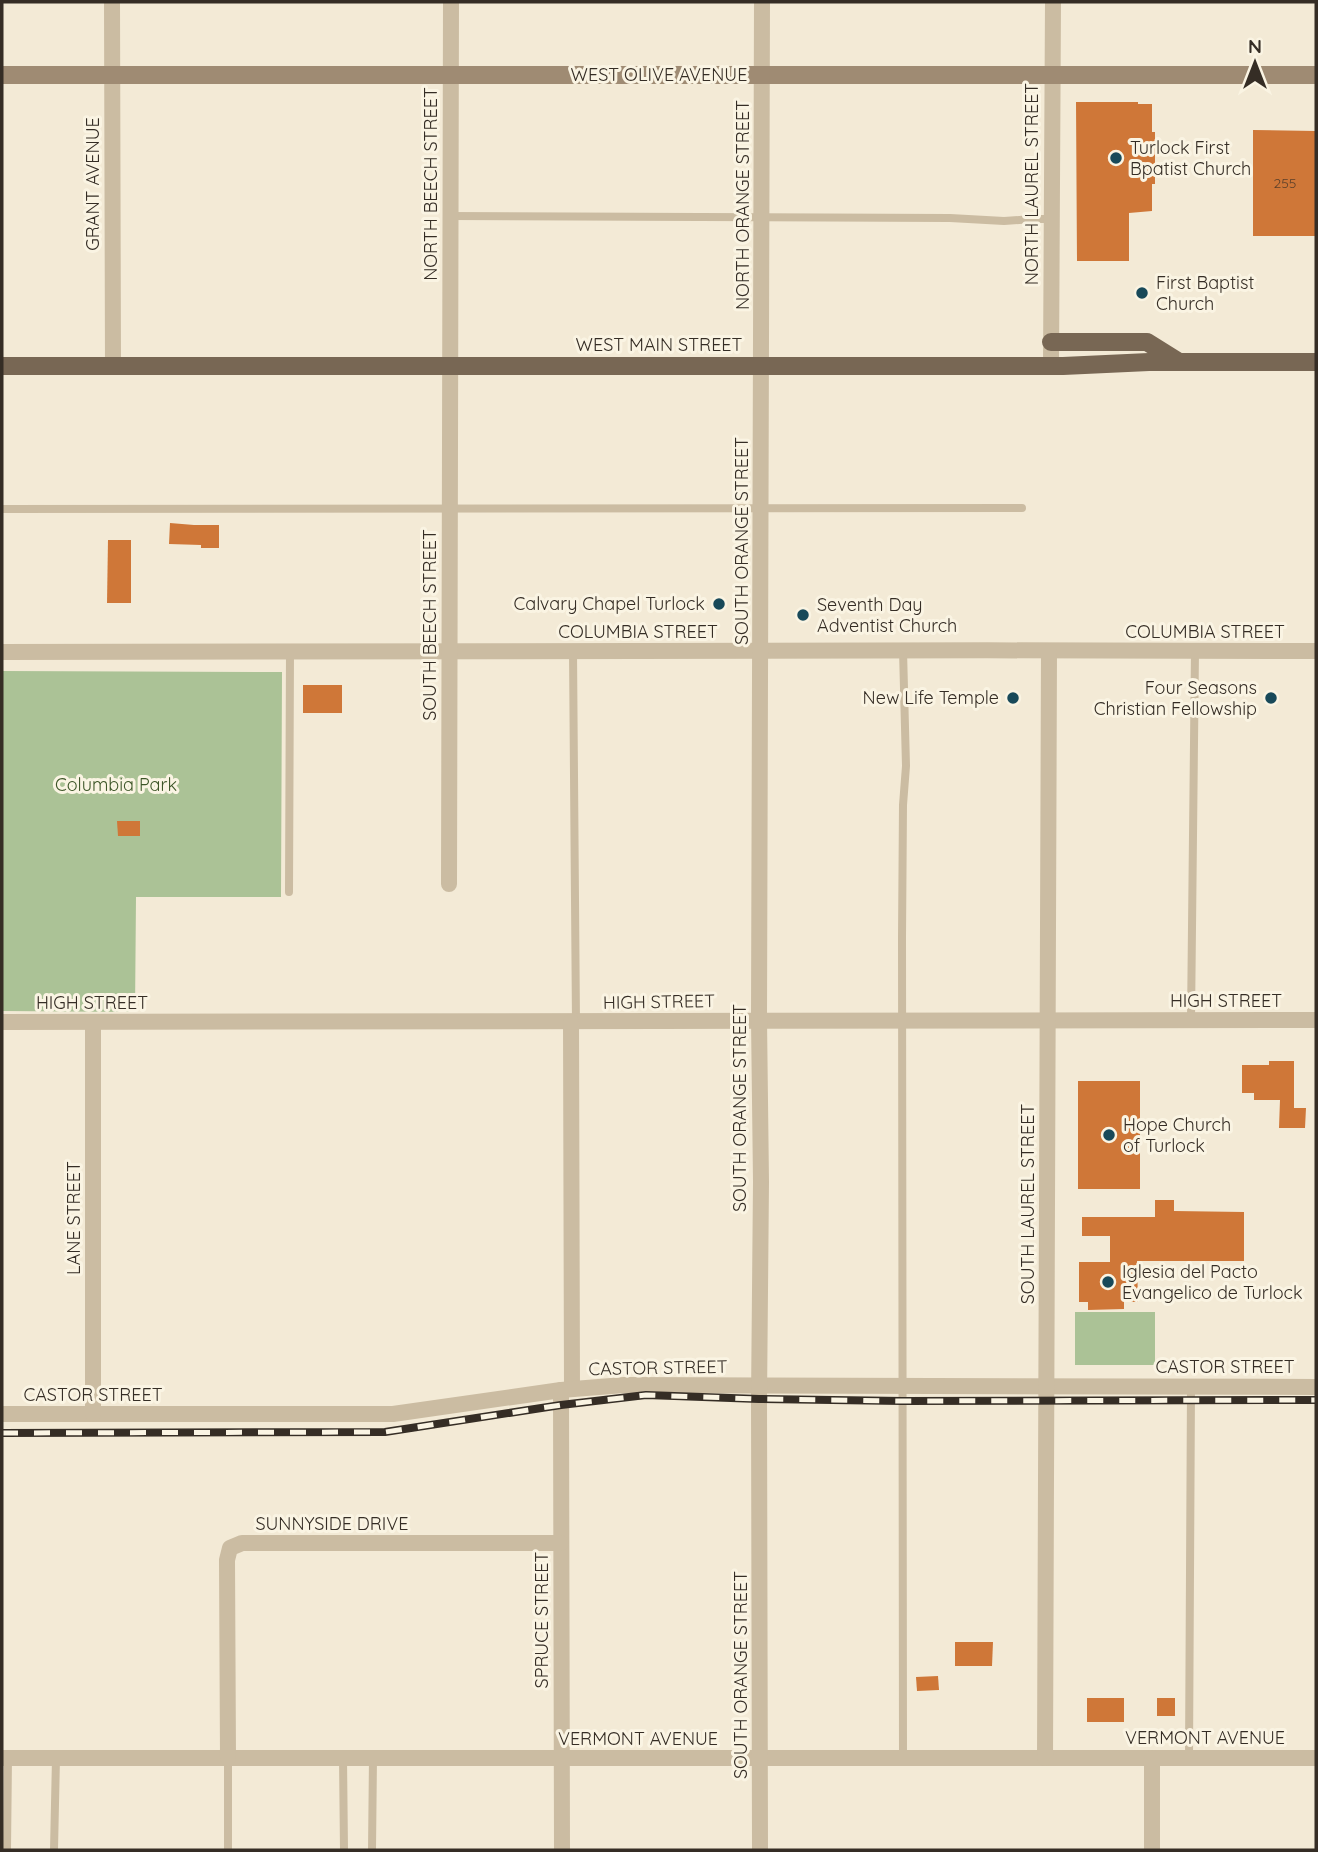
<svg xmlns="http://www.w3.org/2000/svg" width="1318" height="1852" font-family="Quicksand,sans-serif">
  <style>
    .green { fill: #abc296 }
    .building { fill: #cf7738 }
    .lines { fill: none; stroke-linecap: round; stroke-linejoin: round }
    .lane { stroke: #cbbca2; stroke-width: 8 }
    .street { stroke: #cbbca2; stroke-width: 16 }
    .secondary { stroke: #9f8b73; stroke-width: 18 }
    .primary { stroke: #786754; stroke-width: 18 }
    .rail-casing { stroke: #352d25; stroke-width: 8 }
    .rail { stroke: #faf4e3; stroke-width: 5; stroke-dasharray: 16; stroke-linecap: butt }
    .poi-dot { fill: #184959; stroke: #faf4e3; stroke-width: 2.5 }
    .labels { text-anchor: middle; stroke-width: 6; stroke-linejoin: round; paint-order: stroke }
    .number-label { font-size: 14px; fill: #5c402a }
    .street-label { font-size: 18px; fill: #352d25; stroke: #faf4e3 }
    .poi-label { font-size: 18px; fill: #352d25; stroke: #faf4e3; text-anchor: start }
    .park-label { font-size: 18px; fill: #3c5527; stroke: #faf4e3 }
  </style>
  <rect width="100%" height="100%" fill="#f3ead6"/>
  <g class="green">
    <path d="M2 671 282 672 281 897H136L135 1012 2 1011Z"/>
    <rect x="1075" y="1312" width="80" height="53"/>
  </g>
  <g class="building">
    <path d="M1076 102H1138V104H1152V132H1155V184H1152V211L1129 213V261H1077Z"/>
    <path d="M1253 130 1316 131V236H1253Z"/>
    <path d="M170 523 194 525H219V548H201V545L169 544Z"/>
    <path d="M108 540H131V603H107Z"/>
    <rect x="303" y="685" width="39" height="28"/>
    <path d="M117 821H140V836H118Z"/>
    <path d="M1269 1061H1294V1108H1306L1305 1128H1279L1280 1100H1254V1093H1242V1065H1269Z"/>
    <rect x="1078" y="1081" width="62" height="108"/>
    <path d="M1155 1200H1174V1211L1244 1212V1261H1137L1138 1302H1124V1309L1088 1310V1302H1079V1262H1110V1236H1082V1217H1155Z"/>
    <path d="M955 1642H993L992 1666H955Z"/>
    <path d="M938 1676 939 1690 917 1691 916 1677Z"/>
    <rect x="1087" y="1698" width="37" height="24"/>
    <rect x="1157" y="1698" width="18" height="18"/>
  </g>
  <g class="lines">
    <g class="lane">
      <path d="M450 216 950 218 1004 221 1033 219H1051"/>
      <path d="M2 509 1022 508"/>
      <path d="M573 652 576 1022"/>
      <path d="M289 892 290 652"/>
      <path d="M1191 1020 1195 651"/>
      <path d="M228 1758V1850"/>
      <path d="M343 1758 344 1850"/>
      <path d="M903 1758 902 937 903 805 906 766 903 650"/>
      <path d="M1189 1758 1191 1387"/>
      <path d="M7 1850 8 1758"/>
      <path d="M54 1850 56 1758"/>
      <path d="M372 1850 373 1758"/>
    </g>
    <g class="street">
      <path d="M112 2 113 366"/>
      <path d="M1051 366 1053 2"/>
      <path d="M2 652C440 652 878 649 1316 651"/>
      <path d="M449 884 451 2"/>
      <path d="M2 1022C440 1022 878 1020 1316 1020"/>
      <path d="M571 1022 572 1389"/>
      <path d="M561 1390 562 1850"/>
      <path d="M2 1414H393L561 1390 624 1385 1316 1387"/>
      <path d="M93 1414V1022"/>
      <path d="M2 1758H1316"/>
      <path d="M228 1758 227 1560 230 1548 242 1543H561"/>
      <path d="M1045 1758 1049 651"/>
      <path d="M760 1850 759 1399 761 1182 759 1020 762 2"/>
      <path d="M1152 1850V1758"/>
    </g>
    <path class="secondary" d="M2 75H1316"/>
    <g class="primary">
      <path d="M1051 342H1147L1179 362"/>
      <path d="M2 366H1063L1149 362H1316"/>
    </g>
    <g class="rail-casing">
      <path id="rail" d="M2 1433 385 1432 561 1405 646 1395 759 1399 903 1401 1316 1400"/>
    </g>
    <use href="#rail" class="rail"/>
  </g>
  <g class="poi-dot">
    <circle cx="1116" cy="158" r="7"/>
    <circle cx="1142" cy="293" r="7"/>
    <circle cx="719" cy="604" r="7"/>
    <circle cx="803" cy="615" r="7"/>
    <circle cx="1013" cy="698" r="7"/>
    <circle cx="1271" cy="698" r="7"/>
    <circle cx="1109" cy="1135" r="7"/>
    <circle cx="1108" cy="1282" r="7"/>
  </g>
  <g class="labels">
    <g class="number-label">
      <text x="1285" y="188">255</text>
    </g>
    <g class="street-label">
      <text x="659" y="81">WEST OLIVE AVENUE</text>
      <text transform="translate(93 184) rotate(-90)" y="6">GRANT AVENUE</text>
      <text transform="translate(431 184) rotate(-90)" y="6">NORTH BEECH STREET</text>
      <text transform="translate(1032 184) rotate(-90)" y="6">NORTH LAUREL STREET</text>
      <text transform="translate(743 205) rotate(-90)" y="6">NORTH ORANGE STREET</text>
      <text x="659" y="351">WEST MAIN STREET</text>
      <text transform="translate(742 541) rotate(-90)" y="6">SOUTH ORANGE STREET</text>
      <text transform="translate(430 625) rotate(-90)" y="6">SOUTH BEECH STREET</text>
      <text x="638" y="638">COLUMBIA STREET</text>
      <text x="1205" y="638">COLUMBIA STREET</text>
      <text x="1226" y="1007">HIGH STREET</text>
      <text transform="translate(659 1002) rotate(-1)" y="6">HIGH STREET</text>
      <text x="92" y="1009">HIGH STREET</text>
      <text transform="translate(740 1108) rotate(-90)" y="6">SOUTH ORANGE STREET</text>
      <text transform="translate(1028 1204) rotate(-90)" y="6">SOUTH LAUREL STREET</text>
      <text transform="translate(74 1218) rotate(-90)" y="6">LANE STREET</text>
      <text x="1225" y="1373">CASTOR STREET</text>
      <text transform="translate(658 1368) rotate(-1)" y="6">CASTOR STREET</text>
      <text x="93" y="1401">CASTOR STREET</text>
      <text x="332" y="1530">SUNNYSIDE DRIVE</text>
      <text transform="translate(542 1620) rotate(-90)" y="6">SPRUCE STREET</text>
      <text transform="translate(741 1675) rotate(-90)" y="6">SOUTH ORANGE STREET</text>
      <text x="1205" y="1744">VERMONT AVENUE</text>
      <text x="638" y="1745">VERMONT AVENUE</text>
    </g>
    <g class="poi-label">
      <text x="1130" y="154">Turlock First<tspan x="1130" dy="21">Bpatist Church</tspan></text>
      <text x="1156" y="289">First Baptist<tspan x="1156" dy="21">Church</tspan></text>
      <text x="705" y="610" text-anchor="end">Calvary Chapel Turlock</text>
      <text x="817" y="611">Seventh Day<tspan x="817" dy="21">Adventist Church</tspan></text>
      <text x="1257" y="694" text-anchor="end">Four Seasons<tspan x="1257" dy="21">Christian Fellowship</tspan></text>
      <text x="999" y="704" text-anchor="end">New Life Temple</text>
      <text x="1123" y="1131">Hope Church<tspan x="1123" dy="21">of Turlock</tspan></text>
      <text x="1122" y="1278">Iglesia del Pacto<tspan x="1122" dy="21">Evangelico de Turlock</tspan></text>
    </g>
    <g class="park-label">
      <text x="116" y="791">Columbia Park</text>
    </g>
  </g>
  <rect width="1318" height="1852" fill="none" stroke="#352d25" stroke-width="7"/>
  <g transform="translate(1255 63)" stroke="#faf4e3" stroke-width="5" paint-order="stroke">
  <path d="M0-5L12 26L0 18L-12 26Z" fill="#352d25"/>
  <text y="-10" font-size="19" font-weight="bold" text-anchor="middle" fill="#352d25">N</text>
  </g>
</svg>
